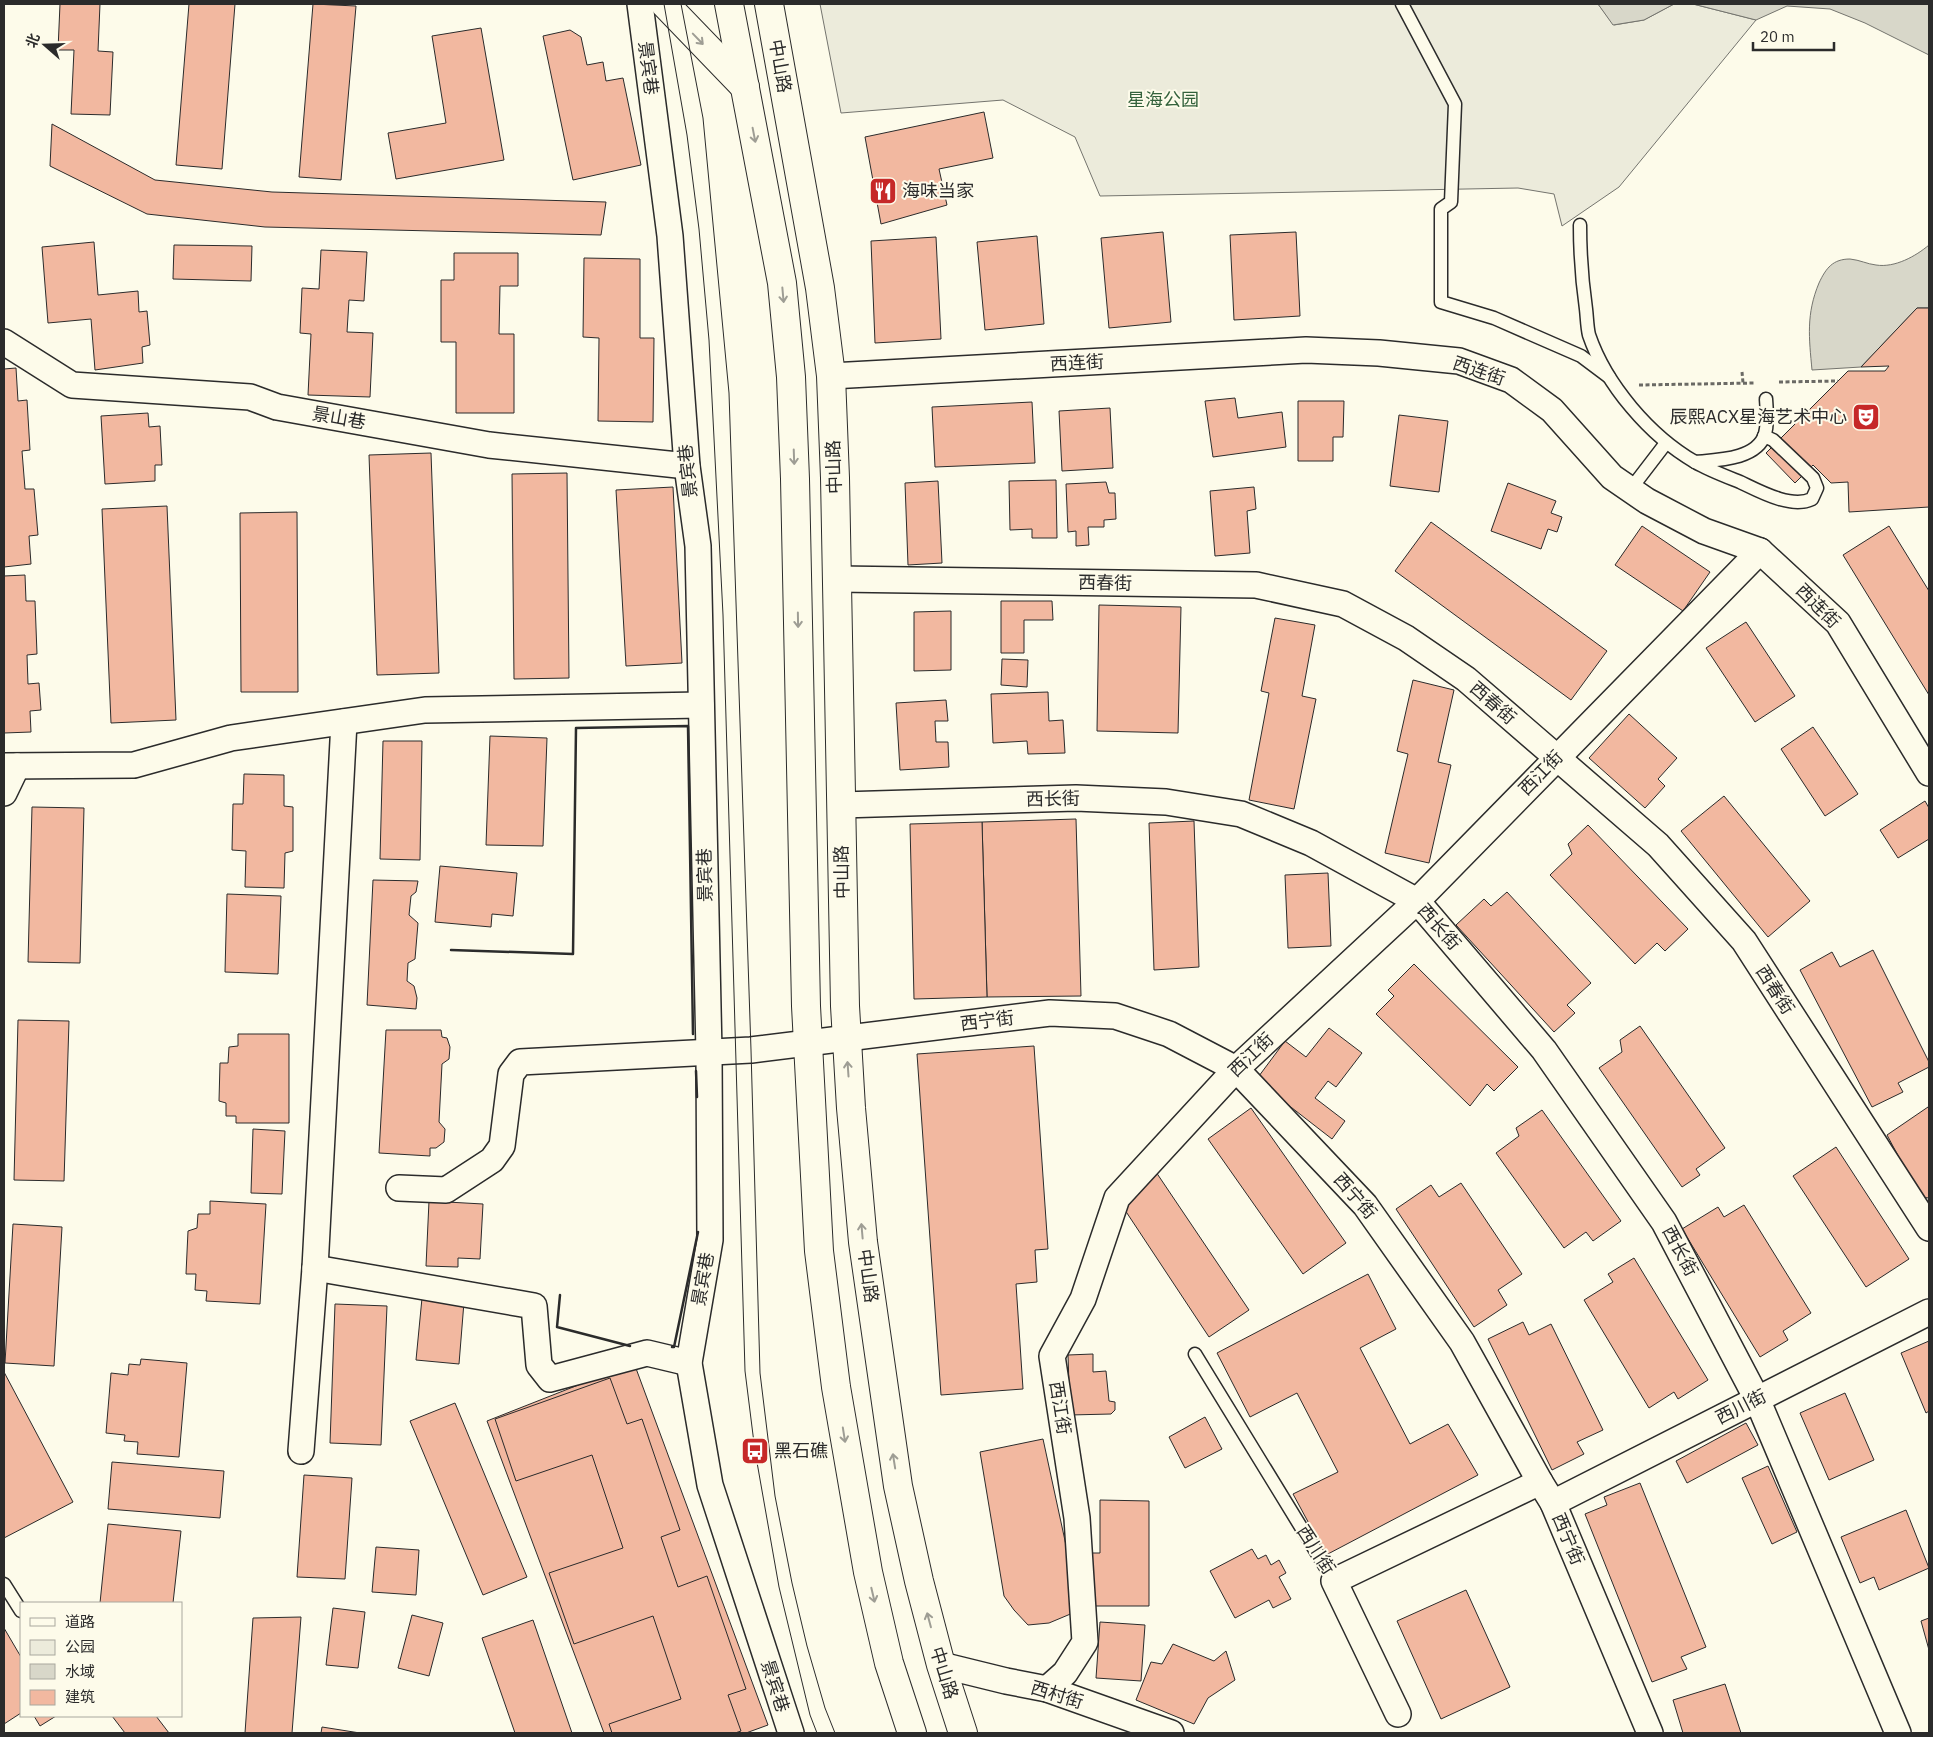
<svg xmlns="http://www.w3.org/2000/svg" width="1933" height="1737" font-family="'IBM Plex Sans','Noto Sans SC',sans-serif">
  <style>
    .green { fill: #ecebdb; stroke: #74746e }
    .water { fill: #d8d7c9; stroke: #74746e }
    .building { fill: #f2b8a0; stroke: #2b2b2b }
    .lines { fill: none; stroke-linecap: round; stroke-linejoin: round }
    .lane-casing { stroke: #2b2b2b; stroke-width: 15 }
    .street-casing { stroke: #2b2b2b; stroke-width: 28 }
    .highway-casing { stroke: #2b2b2b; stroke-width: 30 }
    .path { stroke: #6a6964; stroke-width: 3; stroke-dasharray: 4 2.5; stroke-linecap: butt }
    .lane { stroke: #fdfbea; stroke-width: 12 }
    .street { stroke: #fdfbea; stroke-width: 25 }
    .highway { stroke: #fdfbea; stroke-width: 28 }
    .tram { stroke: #2b2b2b; stroke-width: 1 }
    .wall { stroke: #2b2b2b; stroke-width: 2.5 }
    .oneway { stroke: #9e9d94 }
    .labels { text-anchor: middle; stroke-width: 4; stroke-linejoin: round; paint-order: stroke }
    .street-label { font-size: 18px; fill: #2b2b2b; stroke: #fdfbea }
    .park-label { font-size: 18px; fill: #34623c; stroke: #fdfbea }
    .poi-label { font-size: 18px; fill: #2b2b2b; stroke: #fdfbea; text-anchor: start }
  </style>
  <rect width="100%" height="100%" fill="#fdfbea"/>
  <path class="green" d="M820 4H1598L1614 25 1644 20 1674 4H1693L1756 20 1619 187 1562 226 1554 194 1518 188 1100 196 1075 137 1003 100 841 113Z"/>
  <g class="water">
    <path d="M1598 4H1674L1644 20 1613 25Z"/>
    <path d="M1693 4H1929V55L1865 23 1830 9 1787 6 1756 20Z"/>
    <path d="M1929 245V308H1917L1861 367 1812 370C1809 338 1806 314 1819 283 1826 268 1833 259 1850 259 1860 260 1867 264 1876 265 1895 268 1916 256 1929 245Z"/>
  </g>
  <g class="building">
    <path d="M60 4H100L98 51 113 52 110 115 71 114 74 50H58Z"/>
    <path d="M189 4H235L222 169 176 165Z"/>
    <path d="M313 4 356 6 341 180 299 177Z"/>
    <path d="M481 28 504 160 396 179 388 133 446 123 432 36Z"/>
    <path d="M570 30 581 37 587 65 603 62 606 81 623 78 641 165 573 180 543 36Z"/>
    <path d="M984 112 993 158 939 169 947 205 881 224 865 137Z"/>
    <path d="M52 124 155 180 272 192 606 202 601 235 265 227 147 214 50 166Z"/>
    <path d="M1163 232 1171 322 1109 328 1101 238Z"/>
    <path d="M1296 232 1300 316 1234 320 1230 235Z"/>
    <path d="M1037 236 1044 324 985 330 977 242Z"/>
    <path d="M936 237 941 339 875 343 871 241Z"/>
    <path d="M94 242 98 295 138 291 139 312 147 311 150 345 142 347 143 363 95 370 91 319 48 323 42 247Z"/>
    <path d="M174 245 252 246 251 281 173 279Z"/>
    <path d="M321 250 367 252 364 301 349 300 347 332 373 333 370 397 308 395 311 334 300 333 302 288 319 289Z"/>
    <path d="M454 253H518V286H500L499 334H514V413H456V342H441V280H454Z"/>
    <path d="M584 258 640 259V338H654L653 422 598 421 599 338 583 337Z"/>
    <path d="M1917 308H1929V507L1849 512 1848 482 1831 483 1813 465 1795 483 1766 453 1848 371H1885L1889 366 1861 367Z"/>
    <path d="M16 368 18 401 27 400 30 450 22 451 25 489H34L38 535 29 536 31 564 4 567V369Z"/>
    <path d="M1235 398 1238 418 1282 412 1286 447 1213 457 1205 401Z"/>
    <path d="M1298 401H1344L1343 437H1333V461H1298Z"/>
    <path d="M1032 402 1035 463 935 467 932 407Z"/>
    <path d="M1110 408 1113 468 1062 471 1059 411Z"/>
    <path d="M148 413 149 427 160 426 162 465H155V481L105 484 101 416Z"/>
    <path d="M1399 415 1448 421 1439 492 1390 486Z"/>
    <path d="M431 453 439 673 377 675 369 455Z"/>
    <path d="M567 473 569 678 514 679 512 474Z"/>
    <path d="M1056 480 1057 538H1032V529L1010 530 1009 481Z"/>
    <path d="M938 481 942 563 908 565 905 483Z"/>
    <path d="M1106 482 1109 493H1115L1116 519 1104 520V527H1088L1089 545 1076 546V531L1068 532 1066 484Z"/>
    <path d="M1508 483 1556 501 1551 513 1562 517 1557 532 1548 529 1541 549 1491 531Z"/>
    <path d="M673 487 682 663 626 666 616 490Z"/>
    <path d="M1254 487 1256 509 1247 511 1250 553 1215 556 1210 491Z"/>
    <path d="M167 506 176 720 111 723 102 509Z"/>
    <path d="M297 512 298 692H241L240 513Z"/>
    <path d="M1431 522 1607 651 1571 700 1395 571Z"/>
    <path d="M1642 526 1710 572 1683 611 1615 565Z"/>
    <path d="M1889 526 1929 591V695L1843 555Z"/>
    <path d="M25 575 26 601H35L37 654 27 655 28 684 39 683 41 710 30 711 31 732 4 733V576Z"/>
    <path d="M1001 601H1052L1053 620H1024V653H1001Z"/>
    <path d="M1099 605 1181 607 1178 733 1097 731Z"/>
    <path d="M951 611V670L914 671V612Z"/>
    <path d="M1275 618 1315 625 1302 696 1316 699 1294 809 1249 800 1269 693 1261 691Z"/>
    <path d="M1746 622 1795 696 1755 722 1706 648Z"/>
    <path d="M1002 659 1028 660 1027 687 1001 685Z"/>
    <path d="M1413 680 1454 690 1438 762 1451 765 1429 863 1385 853 1408 754 1397 751Z"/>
    <path d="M1048 692 1049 721 1063 720 1065 753 1028 754 1027 741 993 743 991 694Z"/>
    <path d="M946 700 948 721H935L936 742H948L949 767 900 770 896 703Z"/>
    <path d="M1629 714 1677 758 1658 779 1665 786 1645 808 1589 758Z"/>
    <path d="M1813 727 1858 794 1825 816 1781 749Z"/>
    <path d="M490 736 547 738 543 846 486 845Z"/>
    <path d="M383 741H422L420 860 380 859Z"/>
    <path d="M244 774 284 775V806L293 807V851L285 853 284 888 245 887 246 851 232 850 233 804H243Z"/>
    <path d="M1724 796 1810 901 1768 937 1681 831Z"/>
    <path d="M1925 801 1929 808V839L1898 858 1880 830Z"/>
    <path d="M32 807 84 808 80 963 28 962Z"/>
    <path d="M1076 819 1081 996 987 997 982 822Z"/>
    <path d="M1194 821 1199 967 1154 970 1149 823Z"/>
    <path d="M982 822 987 997 914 999 910 824Z"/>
    <path d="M1588 825 1688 929 1665 951 1657 943 1635 964 1550 875 1572 854 1568 844Z"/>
    <path d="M440 866 517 873 513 916 492 914 491 927 435 922Z"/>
    <path d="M1328 873 1331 946 1288 948 1285 875Z"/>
    <path d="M373 880 418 881 416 892 411 896 409 915 418 923 415 959 408 963 407 981 414 986 417 998 416 1009 367 1005Z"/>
    <path d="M1507 892 1591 983 1567 1005 1575 1013 1554 1032 1456 925 1484 899 1491 906Z"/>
    <path d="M227 894 281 896 278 974 225 972Z"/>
    <path d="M1873 950 1929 1062V1067L1898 1083 1903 1092 1872 1107 1800 970 1832 952 1840 967Z"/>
    <path d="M1414 964 1518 1067 1494 1091 1487 1084 1470 1106 1376 1014 1394 996 1388 990Z"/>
    <path d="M18 1020 69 1021 64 1181 14 1180Z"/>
    <path d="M1640 1026 1725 1148 1696 1169 1700 1175 1682 1187 1599 1068 1622 1052 1620 1040Z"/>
    <path d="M1329 1028 1362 1053 1336 1087 1328 1081 1315 1098 1345 1121 1332 1139 1256 1080 1285 1041 1306 1057Z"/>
    <path d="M386 1030H441L442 1037 447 1038 450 1047 449 1059 442 1064 439 1122 445 1129 444 1142 436 1148H430V1156L379 1153Z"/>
    <path d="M238 1034H289V1123H236V1116H226V1103L219 1101 220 1063H228L229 1047 238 1046Z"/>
    <path d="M1034 1046 1048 1249 1035 1250 1037 1282 1016 1284 1023 1389 941 1395 917 1054Z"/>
    <path d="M1928 1107 1929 1110V1198L1920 1197 1887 1135Z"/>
    <path d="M1251 1108 1346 1243 1303 1274 1208 1139Z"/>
    <path d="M1542 1110 1621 1221 1593 1241 1586 1232 1564 1248 1496 1153 1519 1136 1516 1128Z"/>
    <path d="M253 1129 285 1131 282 1194 251 1193Z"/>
    <path d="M1836 1147 1909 1259 1866 1287 1793 1176Z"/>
    <path d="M1156 1172 1249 1310 1209 1337 1117 1198Z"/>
    <path d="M1461 1183 1522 1274 1498 1290 1507 1305 1474 1327 1396 1209 1431 1185 1439 1197Z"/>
    <path d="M210 1201 266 1204 260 1304 206 1301 207 1291 195 1290 196 1274H186L188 1231 197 1228 198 1214H210Z"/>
    <path d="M429 1201 483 1204 480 1259 458 1258V1267L426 1266Z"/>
    <path d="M1744 1205 1811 1313 1783 1331 1788 1340 1760 1357 1682 1229 1718 1207 1724 1217Z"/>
    <path d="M13 1224 62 1227 54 1366 5 1363Z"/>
    <path d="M1634 1258 1708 1380 1678 1399 1674 1392 1649 1408 1584 1300 1613 1282 1608 1274Z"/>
    <path d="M1368 1274 1396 1329 1360 1348 1410 1444 1448 1424 1478 1475 1326 1555 1293 1494 1338 1472 1297 1393 1250 1417 1217 1353Z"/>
    <path d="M422 1298 464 1302 459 1364 416 1360Z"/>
    <path d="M335 1304 387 1306 381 1445 330 1443Z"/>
    <path d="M1523 1322 1529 1335 1551 1324 1603 1430 1577 1442 1584 1454 1552 1470 1488 1339Z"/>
    <path d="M1929 1341V1411L1926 1413 1901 1353Z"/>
    <path d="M1093 1354V1372L1106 1371 1109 1401 1115 1402V1410L1111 1414 1070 1415 1068 1355Z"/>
    <path d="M141 1359 187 1363 179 1457 137 1454 138 1442 124 1441 125 1435 106 1433 111 1373 128 1375 129 1364 140 1365Z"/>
    <path d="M634 1363 768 1725 746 1733H604L487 1421Z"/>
    <path d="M4 1372 73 1502 4 1538Z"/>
    <path d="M610 1378 627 1424 642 1419 680 1530 661 1537 678 1587 707 1576 746 1689 728 1695 741 1731 735 1733H612L609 1724 681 1699 653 1616 574 1644 549 1573 623 1548 592 1455 516 1481 495 1419Z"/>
    <path d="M1845 1393 1874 1460 1829 1480 1800 1413Z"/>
    <path d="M455 1403 527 1577 483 1595 410 1421Z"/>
    <path d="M1205 1417 1222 1449 1185 1468 1169 1437Z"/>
    <path d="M1746 1423 1758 1445 1687 1483 1676 1461Z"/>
    <path d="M1043 1439 1080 1610 1049 1623 1028 1625 1014 1610 1004 1596 980 1452Z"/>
    <path d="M112 1462 224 1471 220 1518 108 1509Z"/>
    <path d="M1768 1466 1797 1532 1772 1544 1742 1478Z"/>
    <path d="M304 1475 352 1478 345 1579 297 1577Z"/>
    <path d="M1640 1483 1706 1647 1681 1657 1687 1669 1652 1682 1585 1514 1607 1505 1604 1497Z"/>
    <path d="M1100 1500 1149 1501V1606H1090L1091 1553H1100Z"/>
    <path d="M1906 1510 1929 1568 1879 1590 1874 1577 1860 1583 1841 1537Z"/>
    <path d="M108 1524 181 1531 173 1603H100Z"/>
    <path d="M376 1547 419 1550 416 1595 372 1592Z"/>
    <path d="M1252 1549 1258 1559 1266 1555 1271 1565 1279 1560 1286 1573 1279 1577 1291 1599 1273 1608 1269 1600 1235 1618 1210 1571Z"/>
    <path d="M1466 1590 1510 1687 1441 1719 1397 1621Z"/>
    <path d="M333 1608 365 1612 358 1668 326 1665Z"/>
    <path d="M412 1615 443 1623 429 1676 398 1668Z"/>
    <path d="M301 1617 292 1733H245L253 1618Z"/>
    <path d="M1929 1618V1650L1921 1621Z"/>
    <path d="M533 1620 572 1733H515L482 1638Z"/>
    <path d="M1100 1622 1145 1625 1141 1681 1096 1678Z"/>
    <path d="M4 1628 21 1657V1713L4 1724Z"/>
    <path d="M1173 1644 1214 1661 1226 1651 1235 1680 1208 1698 1194 1724 1136 1700 1151 1662 1162 1664Z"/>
    <path d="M1725 1684 1741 1733H1683L1673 1700Z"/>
    <path d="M34 1716H56L40 1726Z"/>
    <path d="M112 1716H156L169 1733H125Z"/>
    <path d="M322 1727 360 1733H321Z"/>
  </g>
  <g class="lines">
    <g class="lane-casing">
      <g id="lane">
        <path d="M1402 4 1455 104 1451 202 1441 209V302L1494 318 1581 356 1609 377"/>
        <path d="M1580 225C1580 254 1582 281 1586 309 1587 317 1587 327 1589 335 1606 385 1650 436 1695 462 1709 470 1725 476 1740 482 1759 491 1791 509 1812 499L1817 488 1813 478 1773 440 1764 436"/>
        <path d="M1695 462C1716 460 1757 460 1765 434 1768 423 1767 410 1766 399"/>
        <path d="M1630 490 1666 443"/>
        <path d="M1195 1354 1334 1581"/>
        <path d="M4 1584 21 1611"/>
      </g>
    </g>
    <g class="street-casing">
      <g id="street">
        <path d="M640 4 670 236 687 466 698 546 709 1053 710 1240 689 1363 710 1485 791 1733"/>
        <path d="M4 342 72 385 250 397 277 407 489 445 687 466"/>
        <path d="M831 376 1306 350 1379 353 1459 361 1511 380 1552 410 1612 477 1647 501 1704 531 1760 551 1838 623 1929 773"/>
        <path d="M837 579 1256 585 1343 604 1406 638 1466 679 1658 845 1744 941 1929 1228"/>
        <path d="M4 766 134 765 231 738 425 710 701 705"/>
        <path d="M4 793 17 766"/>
        <path d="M841 805 1076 798 1166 802 1241 814 1311 843 1417 901 1544 1050 1664 1222 1757 1399 1898 1733"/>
        <path d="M399 1188 446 1190 492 1160 502 1146 511 1074 520 1062 751 1050 1050 1013 1115 1016 1169 1034 1236 1069 1365 1205 1462 1342 1540 1482 1553 1503 1650 1733"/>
        <path d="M315 1268 534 1306 539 1365 550 1379 647 1353 689 1363"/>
        <path d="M301 1451 315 1268 344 722"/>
        <path d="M1553 1503 1929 1312"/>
        <path d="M941 1665 1006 1681 1047 1689 1171 1733"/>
        <path d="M1047 1689 1065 1673 1085 1642 1077 1518 1052 1356 1083 1299 1117 1198 1236 1069 1417 901 1760 551"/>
        <path d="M1398 1714 1334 1581 1540 1482"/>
      </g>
    </g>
    <g class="highway-casing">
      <g id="highway">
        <path d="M665 4 745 87"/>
        <path d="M729 4 782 283 791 377 795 479 806 1006 819 1251 836 1387 868 1572 889 1663 912 1733"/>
        <path d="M769 4 820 288 831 376 835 478 845 1006 851 1108 863 1242 898 1486 919 1581 941 1665 963 1733"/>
      </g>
    </g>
    <g class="path">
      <path d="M1742 372 1743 383"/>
      <path d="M1779 382 1838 381"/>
      <path d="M1639 385 1755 383"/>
    </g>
    <use href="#lane" class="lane"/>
    <use href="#street" class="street"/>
    <use href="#highway" class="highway"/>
    <g class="tram">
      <path d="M664 4 687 135 699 229 709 340 723 615 745 1371 755 1451 779 1587 810 1715 817 1733"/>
      <path d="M681 4 703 118 729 393 751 1050 760 1373 775 1496 792 1583 807 1646 825 1708 835 1733"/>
    </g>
    <g class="wall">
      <path d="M451 950 573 954 576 728 688 726 693 1034"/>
      <path d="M696 1071 697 1097"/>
      <path d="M560 1295 557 1327 630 1346"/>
      <path d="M672 1347H674L698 1232"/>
    </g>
  </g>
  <defs><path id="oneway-shaft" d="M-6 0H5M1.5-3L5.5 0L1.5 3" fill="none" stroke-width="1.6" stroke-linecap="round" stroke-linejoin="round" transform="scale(1.25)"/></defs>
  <g class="oneway">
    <use href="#oneway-shaft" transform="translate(698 39) rotate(46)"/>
    <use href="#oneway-shaft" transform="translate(754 135) rotate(79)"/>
    <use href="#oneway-shaft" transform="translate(783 295) rotate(85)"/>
    <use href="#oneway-shaft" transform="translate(794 457) rotate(88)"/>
    <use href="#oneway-shaft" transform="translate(798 620) rotate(89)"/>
    <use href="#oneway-shaft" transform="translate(848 1069) rotate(-94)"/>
    <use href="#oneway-shaft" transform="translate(862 1231) rotate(-95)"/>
    <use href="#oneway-shaft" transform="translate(844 1435) rotate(81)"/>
    <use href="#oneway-shaft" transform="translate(894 1461) rotate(-99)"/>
    <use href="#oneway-shaft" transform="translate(873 1595) rotate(77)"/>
    <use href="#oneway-shaft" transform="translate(929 1620) rotate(-105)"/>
  </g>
  <defs>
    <g id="restaurant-square" transform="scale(1.4375)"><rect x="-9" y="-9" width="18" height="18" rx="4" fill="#c62828" stroke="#fdfbea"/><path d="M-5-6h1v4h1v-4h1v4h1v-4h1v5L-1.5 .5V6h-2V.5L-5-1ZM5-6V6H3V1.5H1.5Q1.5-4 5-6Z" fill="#fff"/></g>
    <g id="theatre-square" transform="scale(1.4375)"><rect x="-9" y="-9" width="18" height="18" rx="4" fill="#c62828" stroke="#fdfbea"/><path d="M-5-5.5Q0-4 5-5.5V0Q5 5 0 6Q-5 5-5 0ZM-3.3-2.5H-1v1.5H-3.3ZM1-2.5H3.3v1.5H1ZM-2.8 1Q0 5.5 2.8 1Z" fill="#fff"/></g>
    <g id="bus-square" transform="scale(1.4375)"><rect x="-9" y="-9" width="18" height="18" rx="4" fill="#c62828" stroke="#fdfbea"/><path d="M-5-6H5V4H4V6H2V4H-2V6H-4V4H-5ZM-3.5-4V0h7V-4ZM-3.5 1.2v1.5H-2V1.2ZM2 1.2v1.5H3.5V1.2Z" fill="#fff"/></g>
  </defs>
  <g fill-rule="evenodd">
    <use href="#restaurant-square" x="883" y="191"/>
    <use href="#theatre-square" x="1866" y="417"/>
    <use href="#bus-square" x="755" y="1451"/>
  </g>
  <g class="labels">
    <g class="street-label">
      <text transform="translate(780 66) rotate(80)" y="6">中山路</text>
      <text transform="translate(648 68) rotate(83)" y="6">景宾巷</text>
      <text transform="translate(1077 363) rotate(-3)" y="6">西连街</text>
      <text transform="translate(1479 371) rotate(19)" y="6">西连街</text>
      <text transform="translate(339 418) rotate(10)" y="6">景山巷</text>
      <text transform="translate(834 467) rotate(-92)" y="6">中山路</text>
      <text transform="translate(688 471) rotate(-96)" y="6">景宾巷</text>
      <text transform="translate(1105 583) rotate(1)" y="6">西春街</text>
      <text transform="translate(1818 606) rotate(45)" y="6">西连街</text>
      <text transform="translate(1493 703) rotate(41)" y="6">西春街</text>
      <text transform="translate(1541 773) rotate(-46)" y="6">西江街</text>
      <text transform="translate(1053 799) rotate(-1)" y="6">西长街</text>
      <text transform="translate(842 872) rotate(-91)" y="6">中山路</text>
      <text transform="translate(705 875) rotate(-91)" y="6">景宾巷</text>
      <text transform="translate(1439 927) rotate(49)" y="6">西长街</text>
      <text transform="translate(1775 990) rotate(57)" y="6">西春街</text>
      <text transform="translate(987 1021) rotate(-7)" y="6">西宁街</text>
      <text transform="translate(1251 1055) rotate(-44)" y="6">西江街</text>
      <text transform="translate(1355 1196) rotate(49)" y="6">西宁街</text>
      <text transform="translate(1680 1251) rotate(62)" y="6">西长街</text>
      <text transform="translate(868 1276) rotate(82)" y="6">中山路</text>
      <text transform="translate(703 1279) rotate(-80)" y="6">景宾巷</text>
      <text transform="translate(1741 1407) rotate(-27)" y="6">西川街</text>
      <text transform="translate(1060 1408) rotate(81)" y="6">西江街</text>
      <text transform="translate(1568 1539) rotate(67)" y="6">西宁街</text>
      <text transform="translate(1316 1550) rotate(57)" y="6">西川街</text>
      <text transform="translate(944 1673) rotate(73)" y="6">中山路</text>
      <text transform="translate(775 1686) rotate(72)" y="6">景宾巷</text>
      <text transform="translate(1057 1695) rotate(17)" y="6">西村街</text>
    </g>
    <g class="park-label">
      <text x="1163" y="106">星海公园</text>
    </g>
    <g class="poi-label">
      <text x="902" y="197">海味当家</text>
      <text x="1847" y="423" text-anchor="end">辰熙ACX星海艺术中心</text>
      <text x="774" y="1457">黑石礁</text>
    </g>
  </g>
  <rect width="1933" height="1737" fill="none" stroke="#2b2b2b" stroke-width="10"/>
  <rect x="20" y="1602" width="162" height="115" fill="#fdfbea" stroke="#a9a89e"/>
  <rect x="30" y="1618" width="25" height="8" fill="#fdfbea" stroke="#a9a89e"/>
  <text x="65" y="1627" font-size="15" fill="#2b2b2b">道路</text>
  <rect x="30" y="1640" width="25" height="15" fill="#ecebdb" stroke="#a9a89e"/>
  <text x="65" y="1652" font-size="15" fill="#2b2b2b">公园</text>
  <rect x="30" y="1664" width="25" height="15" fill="#d8d7c9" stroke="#a9a89e"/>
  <text x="65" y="1677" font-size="15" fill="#2b2b2b">水域</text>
  <rect x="30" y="1690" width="25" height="15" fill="#f2b8a0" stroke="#a9a89e"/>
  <text x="65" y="1702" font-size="15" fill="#2b2b2b">建筑</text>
  <g transform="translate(45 45) rotate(290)" stroke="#fdfbea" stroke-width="4" paint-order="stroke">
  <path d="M0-4L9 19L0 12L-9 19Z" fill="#2b2b2b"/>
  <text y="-8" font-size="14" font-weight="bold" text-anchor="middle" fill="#2b2b2b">北</text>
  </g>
  <path d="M1753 42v8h81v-8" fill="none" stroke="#2b2b2b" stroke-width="2.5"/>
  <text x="1760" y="42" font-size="15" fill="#2b2b2b" stroke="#fdfbea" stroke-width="4" paint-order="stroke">20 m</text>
</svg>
